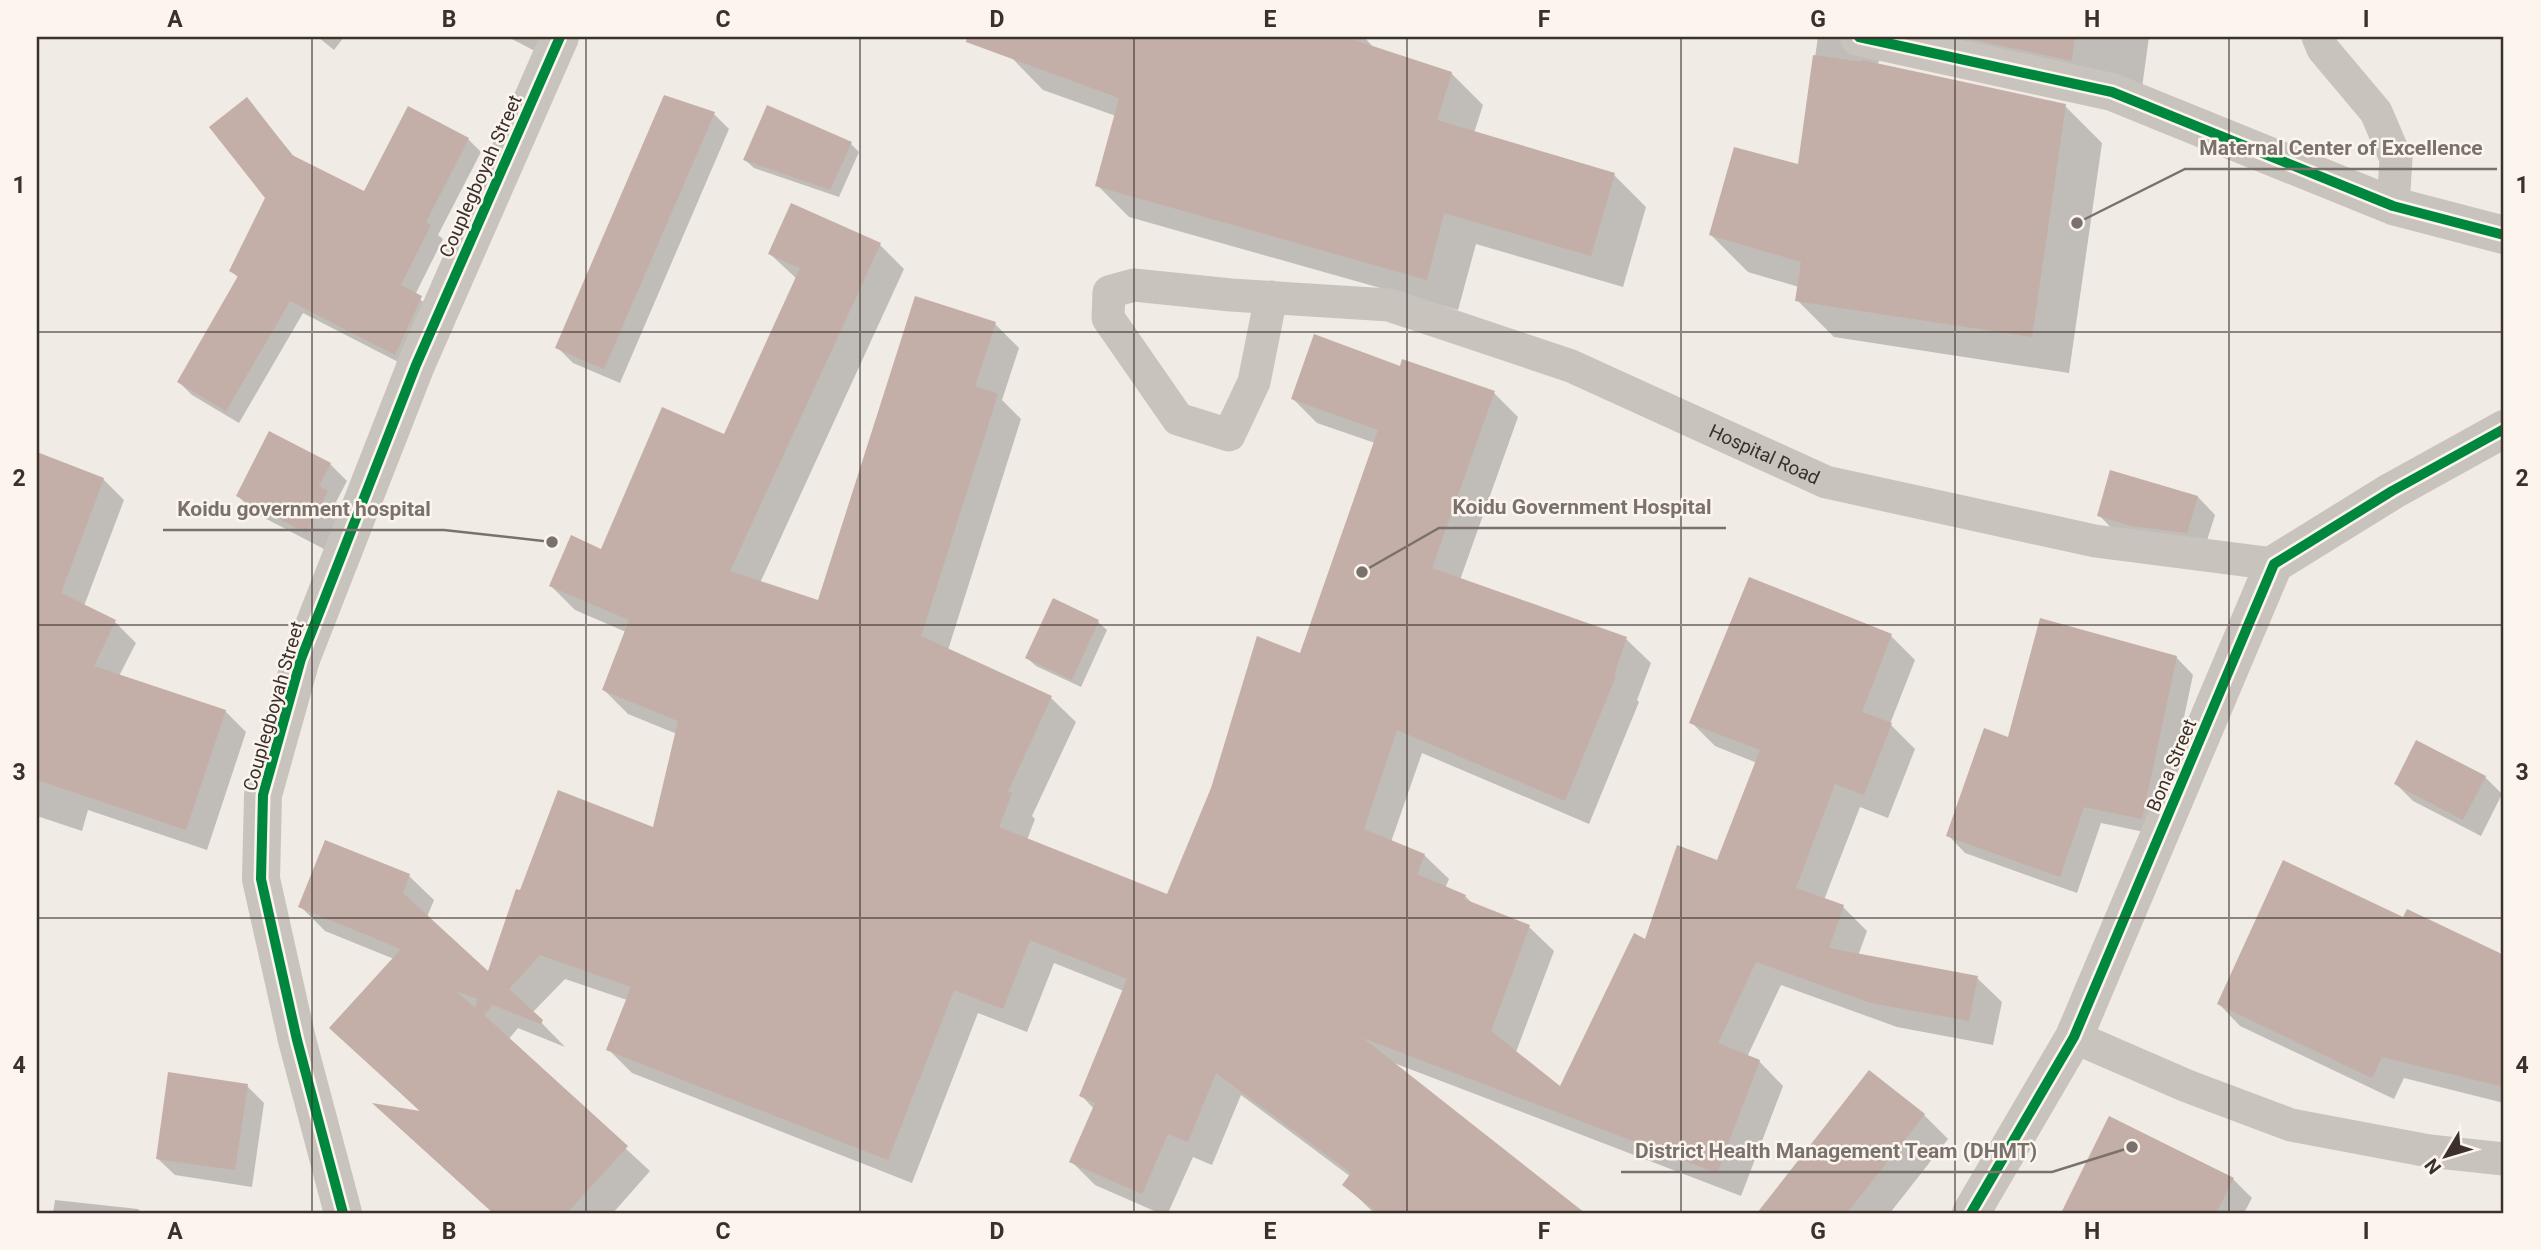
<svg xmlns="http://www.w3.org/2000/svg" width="2541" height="1250" font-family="Roboto,sans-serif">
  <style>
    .shadow { fill: #0003 }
    .building { fill: #c3afa7; fill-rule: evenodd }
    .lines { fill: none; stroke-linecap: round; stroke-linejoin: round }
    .service { stroke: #c9c3be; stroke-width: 33 }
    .minor { stroke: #c9c3be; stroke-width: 38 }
    .cycleway-casing { stroke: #fbf5ee; stroke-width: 15 }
    .cycleway { stroke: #00873e; stroke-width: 10 }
    .grid { fill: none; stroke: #3b302b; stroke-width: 2; stroke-opacity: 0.55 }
    .labels { text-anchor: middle; stroke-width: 5; stroke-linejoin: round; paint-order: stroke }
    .street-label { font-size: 19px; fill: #3b302b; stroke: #fbf5ee }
    .leader { fill: none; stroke: #7a716c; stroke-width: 2.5 }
    .callout-dot { fill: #7a716c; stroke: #fbf5ee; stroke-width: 2.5 }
    .callout-label { font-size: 21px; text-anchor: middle; font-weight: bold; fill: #7a716c; stroke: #fbf5ee; stroke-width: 5; stroke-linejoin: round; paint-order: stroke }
    .neatline { fill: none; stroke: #3b302b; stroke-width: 2.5 }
    .grid-label { font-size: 23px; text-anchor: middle; font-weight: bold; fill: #3b302b }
  </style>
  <rect width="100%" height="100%" fill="#f0ebe5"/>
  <g class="shadow">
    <path d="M318 37H344L334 50Z"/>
    <path d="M508 37H548L539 53Z"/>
    <path d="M1019 37H1364L1375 49 1451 73 1483 105 1474 133 1614 175 1646 207 1623 287 1476 244 1458 310 1129 217 1097 185 1116 116 1043 90 1012 58Z"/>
    <path d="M1818 37H2149L2140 102 1880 59 1877 65 2065 106 2102 143 2069 373 1834 337 1797 300 1799 287 1748 272 1711 235 1799 166Z"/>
    <path d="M247 99 296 159 365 194 468 139 481 152 438 235 443 239 415 295 434 311 408 367 303 313 239 423 192 395 179 382 239 278 231 271 267 198Z"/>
    <path d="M714 114 729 129 620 383 573 363 557 347Z"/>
    <path d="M851 144 859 152 839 197 754 168 745 160Z"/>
    <path d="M880 245 904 269 760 583 819 602 995 324 1019 348 1002 400 1021 419 948 650 1051 698 1076 722 1032 816 1035 819 1027 840 1168 896 1301 655 1375 443 1317 423 1293 399 1401 368 1494 393 1518 417 1460 580 1626 639 1651 663 1637 700 1639 702 1589 824 1422 753 1391 842 1424 855 1449 879 1445 888 1465 896 1474 905 1529 927 1554 951 1516 1052 1561 1089 1646 941 1718 862 1757 763 1715 746 1691 722 1891 636 1915 660 1890 724 1915 749 1888 818 1860 807 1824 900 1843 907 1867 931 1858 956 1977 978 2002 1002 1993 1045 1897 1027 1781 985 1747 1057 1759 1061 1783 1086 1741 1196 1394 1063 1582 1213H1374L1345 1185 1351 1177 1241 1095 1212 1165 1193 1157 1168 1213H1159L1095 1185 1071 1161 1094 1109 1081 1095 1124 991 1054 963 1027 1032 978 1013 912 1183 632 1073 608 1049 627 1000 565 979 532 1013 565 1047 518 1028 508 1040 650 1171 613 1213H493L377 1106 422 1113 331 1028 394 959 325 931 300 906 409 876 434 900 427 917 489 974 521 892 654 830 677 734 628 714 604 690 626 632 575 610 551 586 602 551 725 436 797 279 770 254Z"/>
    <path d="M37 454 103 479 124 500 84 606 115 622 136 643 119 676 225 711 246 732 207 850 88 810 82 831 37 816Z"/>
    <path d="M330 464 347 481 336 502 344 510 324 549 255 513 238 496Z"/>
    <path d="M2198 497 2215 515 2204 550 2116 533 2099 515Z"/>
    <path d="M1054 600 1098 622 1107 630 1081 687 1036 666 1027 658Z"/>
    <path d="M2176 657 2193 675 2159 835 2101 823 2077 893 1965 853 1948 835 2009 739Z"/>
    <path d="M2485 777 2502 794 2481 836 2413 801 2396 784Z"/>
    <path d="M2408 911 2504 956V1103L2404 1078 2394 1099 2240 1026 2219 1004 2404 919Z"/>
    <path d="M1870 1072 1924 1115 1948 1139 1890 1213H1759Z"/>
    <path d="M247 1086 264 1103 252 1187 175 1175 157 1158Z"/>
    <path d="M2233 1179 2252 1198 2244 1213 2064 1212Z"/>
    <path d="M55 1200 138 1209 142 1213H53Z"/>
  </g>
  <g class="building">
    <path d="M967 37H1345L1452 72 1437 120 1615 173 1591 256 1444 213 1427 280 1095 186 1119 98 966 42Z"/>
    <path d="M1961 37H2075L2072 61Z"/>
    <path d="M1813 55 1862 62V60L2066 104 2032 337 1795 301 1801 262 1709 235 1734 147 1798 164Z"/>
    <path d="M664 95 715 112 604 369 555 348Z"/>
    <path d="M247 97 292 155 364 191 408 106 469 138 426 222 431 225 401 285 422 296 395 355 290 301 226 411 177 382 238 276 229 271 265 198 209 127Z"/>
    <path d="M767 105 852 142 830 190 743 160Z"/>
    <path d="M791 203 881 243 730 571 818 600 915 296 996 322 975 386 998 394 921 636 1052 696 1008 792 1012 793 999 827 1167 894 1211 788 1257 636 1300 653 1378 430 1291 399 1314 334 1400 366 1402 359 1495 391 1432 568 1627 637 1614 675 1616 676 1565 801 1397 730 1364 829 1425 854 1417 874 1466 895 1464 899 1530 925 1491 1031 1560 1086 1634 933 1645 939 1677 845 1717 860 1760 750 1689 723 1749 577 1892 634 1862 712 1892 723 1864 795 1835 784 1796 888 1844 905 1829 948 1978 976 1969 1021 1871 1003 1756 962 1718 1043 1760 1060 1717 1173 1363 1038 1585 1213H1378L1342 1185 1351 1173 1216 1073 1188 1142 1168 1134 1142 1194 1069 1162 1095 1103 1079 1096 1127 979 1030 940 1003 1009 954 990 888 1160 606 1050 631 987 540 955 509 989 543 1020 541 1024 493 1005 484 1015 628 1146 567 1213H493L372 1103 420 1111 329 1028 401 949 298 907 325 840 410 874 403 893 488 971 516 889 520 890 558 790 653 827 678 721 602 690 629 620 549 586 571 535 601 549 662 407 724 434 800 268 768 254ZM456 991 478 999 475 1008Z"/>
    <path d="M269 431 331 463 319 486 328 491 306 533 236 496Z"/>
    <path d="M37 452 104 478 61 593 116 620 94 666 226 710 186 830 37 780Z"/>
    <path d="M2110 470 2198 496 2187 533 2131 526 2097 516Z"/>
    <path d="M1053 598 1099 620 1072 680 1025 658Z"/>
    <path d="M2040 618 2177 656 2142 819 2084 807 2060 877 1946 836 1984 728 2008 737Z"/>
    <path d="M2416 740 2486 776 2463 820 2394 784Z"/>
    <path d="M2283 860 2403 917 2407 909 2504 955V1087L2382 1057 2372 1078 2217 1004Z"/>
    <path d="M1869 1070 1925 1114 1847 1213H1757Z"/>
    <path d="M168 1072 248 1084 235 1170 156 1159Z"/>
    <path d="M2109 1116 2234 1178 2216 1213H2061Z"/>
  </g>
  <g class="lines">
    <g class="service">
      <path d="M2318 37 2323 49 2376 112 2396 159 2393 206"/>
      <path id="s1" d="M1271 297 1254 382 1229 435 1178 419 1108 318 1109 292 1134 285 1231 295 1389 305 1571 366 1826 482 2095 541 2274 564"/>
      <path d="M2074 1037 2187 1086 2291 1125 2429 1151 2504 1159"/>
    </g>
    <g class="minor">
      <path d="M1859 37 2112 92 2393 206 2504 235"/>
      <path d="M343 1213 297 1040 261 879 263 795 301 659 416 365 560 37"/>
      <path d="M1971 1213 2074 1037 2274 564 2392 491 2504 429"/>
    </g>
    <g class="cycleway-casing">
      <g id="cycleway">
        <path d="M1859 37 2112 92 2393 206 2504 235"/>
        <path d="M343 1213 297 1040 261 879 263 795 301 659 416 365 560 37"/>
        <path d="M1971 1213 2074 1037 2274 564 2392 491 2504 429"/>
      </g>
    </g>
    <use href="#cycleway" class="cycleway"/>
  </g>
  <path class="grid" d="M312 37V1213M586 37V1213M860 37V1213M1134 37V1213M1407 37V1213M1681 37V1213M1955 37V1213M2229 37V1213M37 332H2504M37 625H2504M37 918H2504"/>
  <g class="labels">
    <g class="street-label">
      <text transform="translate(480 176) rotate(-66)" y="7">Couplegboyah Street</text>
      <text dy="7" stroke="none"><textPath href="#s1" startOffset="1034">Hospital Road</textPath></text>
      <text transform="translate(273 706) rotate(-74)" y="7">Couplegboyah Street</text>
      <text transform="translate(2171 765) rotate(-67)" y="7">Bona Street</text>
    </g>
  </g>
  <path class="leader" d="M2077 223L2185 169H2497M1362 572L1439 528H1726M552 542L444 530H163M2132 1147L2052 1172H1621"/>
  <g class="callout-dot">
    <circle cx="2077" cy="223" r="7"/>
    <circle cx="1362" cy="572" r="7"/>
    <circle cx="552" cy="542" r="7"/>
    <circle cx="2132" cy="1147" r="7"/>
  </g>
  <g class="callout-label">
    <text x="2341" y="155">Maternal Center of Excellence</text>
    <text x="1582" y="514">Koidu Government Hospital</text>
    <text x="304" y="516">Koidu government hospital</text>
    <text x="1836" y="1158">District Health Management Team (DHMT)</text>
  </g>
  <rect width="2541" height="1250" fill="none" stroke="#fbf5ee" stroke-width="77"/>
  <g transform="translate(2446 1156) rotate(232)" stroke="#fbf5ee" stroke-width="5" paint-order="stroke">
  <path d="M0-5L12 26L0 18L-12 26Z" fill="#3b302b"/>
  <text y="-10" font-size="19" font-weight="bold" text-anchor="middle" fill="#3b302b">N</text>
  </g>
  <rect x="38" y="38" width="2464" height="1174" class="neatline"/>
  <g class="grid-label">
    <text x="175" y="27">A</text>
    <text x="449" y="27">B</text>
    <text x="723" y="27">C</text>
    <text x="997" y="27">D</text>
    <text x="1270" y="27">E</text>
    <text x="1544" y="27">F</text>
    <text x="1818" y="27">G</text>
    <text x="2092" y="27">H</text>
    <text x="2366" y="27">I</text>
    <text x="19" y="193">1</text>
    <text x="2522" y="193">1</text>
    <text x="19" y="486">2</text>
    <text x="2522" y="486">2</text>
    <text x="19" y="780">3</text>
    <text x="2522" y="780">3</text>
    <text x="19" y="1073">4</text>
    <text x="2522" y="1073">4</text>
    <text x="175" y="1239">A</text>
    <text x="449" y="1239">B</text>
    <text x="723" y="1239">C</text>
    <text x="997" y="1239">D</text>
    <text x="1270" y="1239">E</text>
    <text x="1544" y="1239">F</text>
    <text x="1818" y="1239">G</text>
    <text x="2092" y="1239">H</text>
    <text x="2366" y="1239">I</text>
  </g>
</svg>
